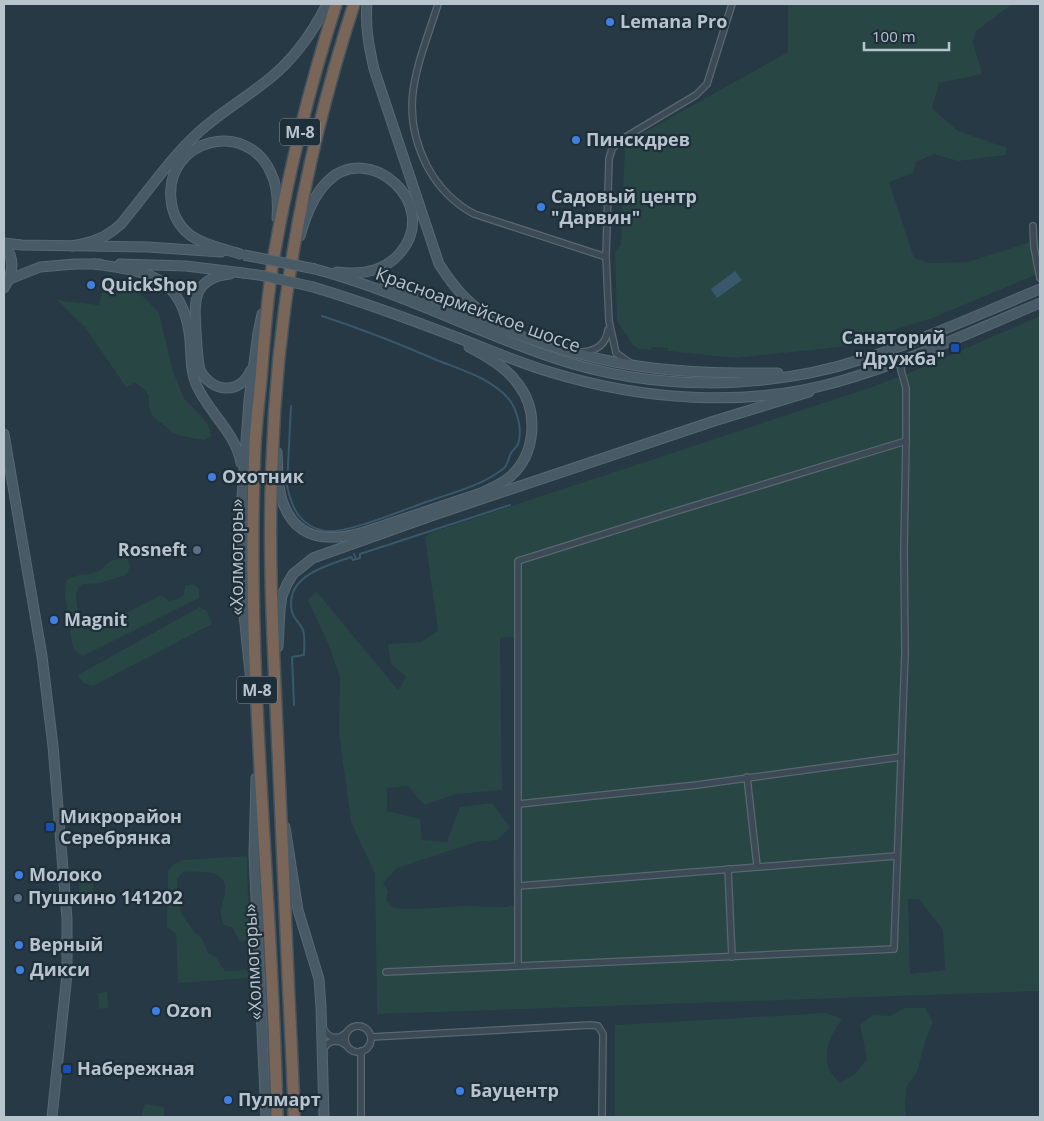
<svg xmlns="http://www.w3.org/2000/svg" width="1044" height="1121" font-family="'Open Sans',sans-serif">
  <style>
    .green { fill: #284644; fill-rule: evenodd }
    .water { fill: #39586c }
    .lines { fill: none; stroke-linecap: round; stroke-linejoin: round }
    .stream { stroke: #39586c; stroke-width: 2 }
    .street-casing { stroke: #596771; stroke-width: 8 }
    .secondary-casing { stroke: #596771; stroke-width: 11 }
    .highway-casing { stroke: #45545e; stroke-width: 14 }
    .street { stroke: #3b4a54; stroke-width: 5.5 }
    .secondary { stroke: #495a67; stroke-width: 9 }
    .highway { stroke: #7a6658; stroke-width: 11 }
    .secondary-bridge-casing { stroke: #596771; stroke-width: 11; stroke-linecap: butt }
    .secondary-bridge { stroke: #495a67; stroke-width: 9 }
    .shop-dot { fill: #3f7fe0; stroke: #1f2f3a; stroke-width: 2 }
    .transit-dot { fill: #1a4fb4; stroke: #1f2f3a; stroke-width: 2 }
    .service-dot { fill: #5c6f8a; stroke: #1f2f3a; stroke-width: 2 }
    .labels { text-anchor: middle; stroke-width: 4.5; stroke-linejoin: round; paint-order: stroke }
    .shield { fill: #1f2f3a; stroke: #8a97a1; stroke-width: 1 }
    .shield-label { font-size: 16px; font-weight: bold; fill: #b8c4cd }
    .poi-label { font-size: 18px; font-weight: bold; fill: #b8c4cd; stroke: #1f2f3a; text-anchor: start }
    .street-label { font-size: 18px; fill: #b8c4cd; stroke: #1f2f3a }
  </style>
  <rect width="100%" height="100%" fill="#263945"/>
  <g class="green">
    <path d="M788 4H1012L976 31 973 42 982 74 939 83 932 108 958 131 1007 148 1005 155 958 161 934 154 916 162 913 173 889 182 914 258 929 263 968 262 1040 239V273L932 318 852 343 847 346 736 358 668 351V348L652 347 651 350 638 349 633 345 617 321 615 252 621 244 625 143 788 52Z"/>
    <path d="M110 279C115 285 122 283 129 282L159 313 172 368 183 397 207 423 212 435 205 440C195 438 182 437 173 433 169 431 167 427 164 425 151 416 148 412 149 396L143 388 135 383 126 387 85 327 56 299 63 301 99 305 105 282Z"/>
    <path d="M1040 316V991L377 1014 375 874 351 822 339 732 340 677 329 646 308 600 316 591 398 690 406 677 391 664 388 644 421 642 438 631 425 537 430 533 872 387 914 371ZM514 637 516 801 513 861 514 905 505 907 464 906 415 909 394 908 386 901 388 891 383 883 397 868 476 842 497 840 510 827 492 803 460 807 447 842 422 840 420 819 387 811V788L408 786 424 805 456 794 502 790 500 638ZM908 899H919L943 930 945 970 910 974Z"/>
    <path d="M119 559H128L130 567 126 575 100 583 83 584 77 589 76 598 79 623 85 629H94L162 595 168 601 177 599 184 595 185 586 193 584 199 589V598L83 656 74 650 72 643 65 595 66 581C77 572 85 577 96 572 107 568 104 561 119 559Z"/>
    <path d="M200 607 207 611 212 624 93 686 83 683 78 675Z"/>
    <path d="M247 856 249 940 240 942 232 927 224 925C219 913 221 909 224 898 232 869 202 871 183 872L177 879V888L181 913 195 933 202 938 208 953 216 957 225 971 247 970 249 978 178 983 176 934 167 927 168 871 173 865 182 860Z"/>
    <rect x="79" y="876" width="14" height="27"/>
    <path d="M107 992 108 1008 99 1009 98 993Z"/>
    <path d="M905 1008H925L933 1022 926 1038 917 1072 907 1086 905 1103 906 1117H615V1025L826 1013 842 1019C832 1033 822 1051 829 1069 831 1074 837 1079 840 1083L856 1073 867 1059 860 1025 873 1015 890 1016Z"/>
    <path d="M145 1104 164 1107V1117H141Z"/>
  </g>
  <path class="water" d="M735 271 742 280 717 298 711 289Z"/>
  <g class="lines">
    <g class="stream">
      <path d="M291 406 287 486C292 509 300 526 325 531 347 534 403 510 426 502 452 493 481 486 503 469 508 465 508 459 511 453 513 450 516 448 518 444 523 430 517 409 508 398 490 378 462 370 439 361 400 344 362 329 322 316"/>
      <path d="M354 554 356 559"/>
      <path d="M357 559 360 558V554L510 505"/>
      <path d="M294 705 292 657 304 655C304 647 306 634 302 628 299 622 294 619 292 612 284 576 326 566 351 557L353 560 356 559"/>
    </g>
    <g class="street-casing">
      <g id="street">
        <path d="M438 4C420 62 396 106 427 166 438 187 452 202 474 214L606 257"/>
        <path d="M1033 226 1034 247 1040 278"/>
        <path d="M582 352C596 351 606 345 608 330"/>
        <path d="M630 363 616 353 609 321 606 257 609 159 612 149 619 141 696 95 707 84 732 4"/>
        <path d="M747 777 757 866"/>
        <path d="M519 804 697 785 901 757"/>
        <path d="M728 869 732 957"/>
        <path d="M519 886 896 856"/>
        <path d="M518 966V561L680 510 906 441"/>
        <path d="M386 972 894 949 905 653 904 549 906 441V388L901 370 902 361"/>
        <circle cx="358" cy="1039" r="13"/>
        <path d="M323 1027C327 1038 337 1041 346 1033"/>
        <path d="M371 1037 591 1025 598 1026 603 1034 602 1117"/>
        <path d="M323 1051C327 1039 338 1039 346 1045"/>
        <path d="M361 1051V1117"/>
      </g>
    </g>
    <g class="secondary-casing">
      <g id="secondary">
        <path d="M367 4C365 26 369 47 374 69L439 264C455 289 471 308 498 321"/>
        <path d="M300 236C305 218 313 196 327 182 369 139 442 205 400 253 384 272 360 275 337 272"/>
        <path d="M4 243 22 245 148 247 221 252"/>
        <path d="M4 245C16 259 13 274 4 288"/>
        <path d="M72 246C93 242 104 239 121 224 147 193 169 159 200 131 221 112 247 97 269 79 294 59 313 32 327 4"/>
        <path d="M240 254C224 249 204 245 190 235 179 226 172 213 171 199 165 139 247 118 271 173 278 187 278 203 277 218"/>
        <path d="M95 264C144 272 180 273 189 332 192 350 189 367 196 384 209 414 235 431 241 463"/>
        <path d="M120 264 186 266 243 273"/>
        <path d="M315 269C397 291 474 331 554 358 652 391 764 391 863 359 923 340 982 313 1040 289"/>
        <path d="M230 274C193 278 194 300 196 331 197 344 197 357 200 370 211 392 240 396 251 370"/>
        <path d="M10 279 40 267 75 264H100"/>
        <path d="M313 287C363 302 412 320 461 339 490 350 520 363 550 372 641 400 745 408 837 382 907 362 973 331 1040 303"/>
        <path d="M384 287 402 292C478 319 557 355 638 366 684 373 731 373 778 373"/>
        <path d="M4 434 42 656 53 746 67 919V974L52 1117"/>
        <path d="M277 452C278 469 277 487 283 503 297 541 330 542 364 532L481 493C491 488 502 484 511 476 536 453 539 411 518 384 506 367 487 356 469 347"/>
        <path d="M278 647 280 610 282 596 287 584 293 574 313 558 431 516 714 421 809 392"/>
        <path d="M251 682 244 615 242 497 249 400 258 333 262 314"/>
        <path d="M256 778 254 854 266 1117"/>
        <path d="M285 827 298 910 319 979 321 1007 324 1117"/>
      </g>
    </g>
    <g class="highway-casing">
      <g id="highway">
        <path d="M277 1117C273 894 245 670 255 446 256 424 259 401 261 379 264 340 267 300 273 261 288 174 309 88 336 4"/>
        <path d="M294 1117C293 1070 290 1023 288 976 285 894 281 811 277 728 273 640 268 552 272 463 277 308 306 152 354 4"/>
      </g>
    </g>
    <use href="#street" class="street"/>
    <use href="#secondary" class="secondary"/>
    <use href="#highway" class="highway"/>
    <g class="secondary-bridge-casing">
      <g id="secondary-bridge">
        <path d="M244 255 315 269"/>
        <path d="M243 273 265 276 313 287"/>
      </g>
    </g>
    <use href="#secondary-bridge" class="secondary-bridge"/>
  </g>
  <g class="shop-dot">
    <circle cx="610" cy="22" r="5"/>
    <circle cx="576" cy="140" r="5"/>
    <circle cx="541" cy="207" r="5"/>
    <circle cx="91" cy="285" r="5"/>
    <circle cx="212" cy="477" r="5"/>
    <circle cx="54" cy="620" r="5"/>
    <circle cx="19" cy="875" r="5"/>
    <circle cx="19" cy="945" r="5"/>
    <circle cx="20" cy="970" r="5"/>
    <circle cx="156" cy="1011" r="5"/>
    <circle cx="460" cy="1091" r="5"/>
    <circle cx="228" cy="1100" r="5"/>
  </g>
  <g class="transit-dot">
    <rect x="950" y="343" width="10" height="10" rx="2.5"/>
    <rect x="45" y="822" width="10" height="10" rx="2.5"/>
    <rect x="62" y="1064" width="10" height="10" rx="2.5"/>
  </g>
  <g class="service-dot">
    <circle cx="197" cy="550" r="5"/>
    <circle cx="18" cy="898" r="5"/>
  </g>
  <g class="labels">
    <g class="shield">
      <rect x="280" y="118.5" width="40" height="27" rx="4"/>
      <rect x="237" y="676.5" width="40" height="27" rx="4"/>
    </g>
    <g class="shield-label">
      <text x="300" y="138">М-8</text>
      <text x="257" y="696">М-8</text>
    </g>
    <g class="poi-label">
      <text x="620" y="28">Lemana Pro</text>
      <text x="586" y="146">Пинскдрев</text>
      <text x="551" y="203">Садовый центр<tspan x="551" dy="21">"Дарвин"</tspan></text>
      <text x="101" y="291">QuickShop</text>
      <text x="945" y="344" text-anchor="end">Санаторий<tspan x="945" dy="21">"Дружба"</tspan></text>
      <text x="222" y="483">Охотник</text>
      <text x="187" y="556" text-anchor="end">Rosneft</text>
      <text x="64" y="626">Magnit</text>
      <text x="60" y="823">Микрорайон<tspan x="60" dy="21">Серебрянка</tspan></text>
      <text x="29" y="881">Молоко</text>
      <text x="28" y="904">Пушкино 141202</text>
      <text x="29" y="951">Верный</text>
      <text x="30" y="976">Дикси</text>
      <text x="166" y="1017">Ozon</text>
      <text x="77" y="1075">Набережная</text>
      <text x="470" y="1097">Бауцентр</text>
      <text x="238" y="1106">Пулмарт</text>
    </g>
    <g class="street-label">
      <text transform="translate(478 310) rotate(20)" y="6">Красноармейское шоссе</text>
      <text transform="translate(237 557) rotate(-90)" y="6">«Холмогоры»</text>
      <text transform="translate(253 962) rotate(-93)" y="6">«Холмогоры»</text>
    </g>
  </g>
  <rect width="1044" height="1121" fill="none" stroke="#b8c4cd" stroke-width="10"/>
  <path d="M864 42v8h85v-8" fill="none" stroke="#b8c4cd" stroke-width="2.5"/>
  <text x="872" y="42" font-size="15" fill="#b8c4cd" stroke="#1f2f3a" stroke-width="4" paint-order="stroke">100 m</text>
</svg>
